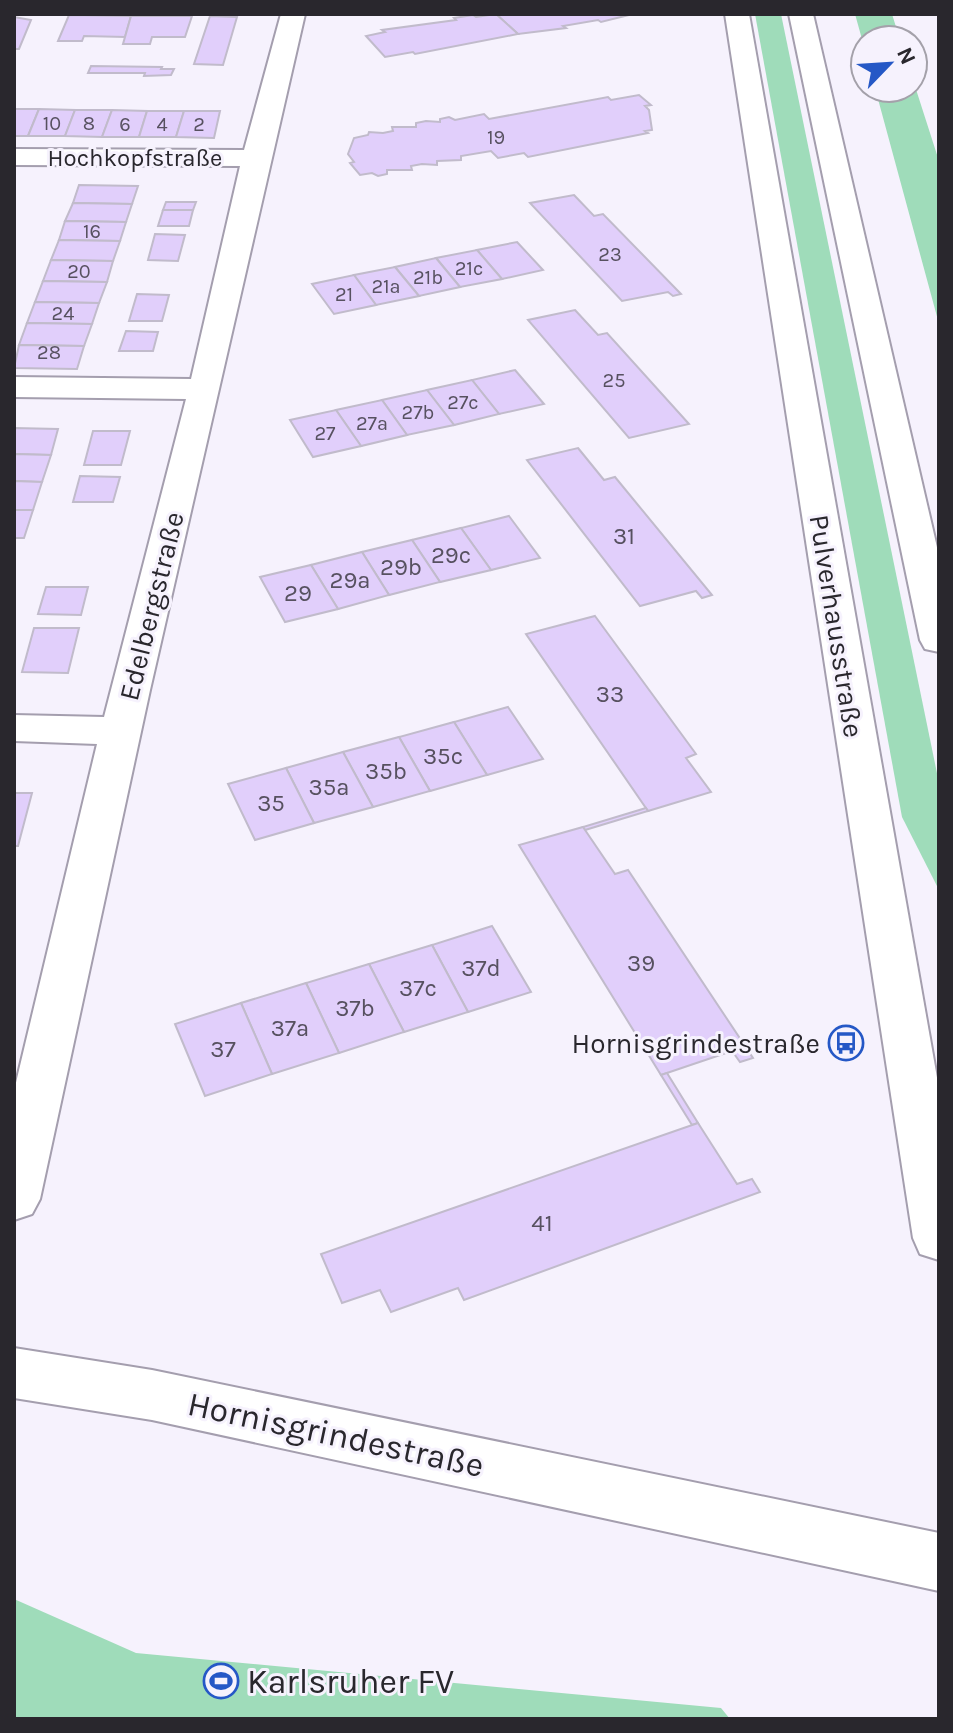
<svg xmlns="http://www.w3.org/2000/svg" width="953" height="1733" font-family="Karla,sans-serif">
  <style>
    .green { fill: #9fdcba }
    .building { fill: #e1cffb; stroke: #c1bbcb; stroke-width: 2 }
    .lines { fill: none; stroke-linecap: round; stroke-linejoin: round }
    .minor-casing { stroke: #a49eae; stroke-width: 4 }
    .major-casing { stroke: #a49eae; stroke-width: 4 }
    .minor { fill: #fff; fill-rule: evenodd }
    .major { fill: #fff; fill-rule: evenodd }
    .labels { text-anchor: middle; stroke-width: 6; stroke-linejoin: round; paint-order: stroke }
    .far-number-label { font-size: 20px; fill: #575160 }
    .far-street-label { font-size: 24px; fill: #29272d; stroke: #f6f2fd }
    .number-label { font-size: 24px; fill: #575160 }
    .street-label { font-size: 28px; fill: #29272d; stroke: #f6f2fd }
    .poi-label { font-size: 28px; fill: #29272d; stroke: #f6f2fd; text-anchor: end }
    .near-street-label { font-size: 34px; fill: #29272d; stroke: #f6f2fd }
    .near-poi-label { font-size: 34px; fill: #29272d; stroke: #f6f2fd; text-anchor: start }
  </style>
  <rect width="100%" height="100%" fill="#f6f2fd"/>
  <g class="green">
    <path d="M755 14H781L939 783V890L902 817Z"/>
    <path d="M855 14H892L900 40H865V50Z"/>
    <path d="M913 80 939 161V324L875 88H913Z"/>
    <path d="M14 1599 136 1653 721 1708 730 1719H14Z"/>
  </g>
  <g class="building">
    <path d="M496 14H633L601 22 598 20 563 26 566 28 518 34Z"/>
    <path d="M496 14 518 34 415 54 413 52 385 57 366 36 385 32 382 30 456 20 454 18 473 15 476 17Z"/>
    <path d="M69 15 131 16 125 37 84 36 82 41H58Z"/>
    <path d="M131 16H192L185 37H152L150 44H123Z"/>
    <path d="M210 16 237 17 223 65 194 64Z"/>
    <path d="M14 17 31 20 19 49H14Z"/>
    <path d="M91 66 162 67 161 69H174L171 75 144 76 145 73H88Z"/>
    <path d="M639 95 651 105 645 106 649 110 652 130 645 131 648 133 528 157 524 153 498 158 491 151 461 156V160L437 161V165L422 164 411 166 412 170H387V174L378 176 372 173 360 175 350 163 354 162 348 154 354 138 368 135 369 132 383 133 393 131 392 127H416V123L426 121 440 122V119L449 117 455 120 484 114 489 119 608 97 611 100Z"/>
    <path d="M14 109H39L28 136H14Z"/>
    <path d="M39 109 75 110 65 136H28Z"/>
    <path d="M75 110H112L102 137 65 136Z"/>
    <path d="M112 110 147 111 139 137H102Z"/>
    <path d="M147 111H184L176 137H139Z"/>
    <path d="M184 111H220L214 138 176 137Z"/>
    <path d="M79 185 138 186 132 204 73 203Z"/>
    <path d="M574 195 594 216 603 214 681 294 673 296 668 292 622 301 530 203Z"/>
    <path d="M166 202H196L193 210H163Z"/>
    <path d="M73 203 132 204 126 222 65 221Z"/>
    <path d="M163 210H193L189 226H158Z"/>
    <path d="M65 221 126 222 120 241 59 240Z"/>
    <path d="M155 234 185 235 178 261 148 260Z"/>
    <path d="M59 240 120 241 113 261 51 260Z"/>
    <path d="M517 242 543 270 502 279 477 250Z"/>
    <path d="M477 250 502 279 460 287 436 258Z"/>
    <path d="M436 258 460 287 419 296 395 267Z"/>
    <path d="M51 260 113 261 107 282 43 281Z"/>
    <path d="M395 267 419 296 376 305 354 275Z"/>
    <path d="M354 275 376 305 334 314 312 284Z"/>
    <path d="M43 281 107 282 99 303 35 302Z"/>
    <path d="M137 294 169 295 162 321H129Z"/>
    <path d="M35 302 99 303 92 324 27 323Z"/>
    <path d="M575 310 598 335 607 333 689 424 629 438 528 320Z"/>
    <path d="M27 323 92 324 84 346 19 345Z"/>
    <path d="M126 331 158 332 153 351H119Z"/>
    <path d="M19 345 84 346 77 369 14 368Z"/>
    <path d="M515 370 544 404 499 414 472 380Z"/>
    <path d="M472 380 499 414 454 425 427 390Z"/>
    <path d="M427 390 454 425 407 435 382 400Z"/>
    <path d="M382 400 407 435 361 446 336 410Z"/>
    <path d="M336 410 361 446 313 457 290 420Z"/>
    <path d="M14 428 58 429 51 455 14 454Z"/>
    <path d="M93 431H130L121 465H84Z"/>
    <path d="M578 448 604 480 615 477 712 595 702 598 696 591 640 606 527 460Z"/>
    <path d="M14 454 51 455 42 482 14 481Z"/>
    <path d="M80 476 120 477 113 502H73Z"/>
    <path d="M14 481 42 482 33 510H14Z"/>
    <path d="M14 510H33L24 538H14Z"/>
    <path d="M509 516 540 558 491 570 461 528Z"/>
    <path d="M461 528 491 570 440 582 412 540Z"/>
    <path d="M412 540 440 582 389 595 362 552Z"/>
    <path d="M362 552 389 595 338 609 311 565Z"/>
    <path d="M311 565 338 609 285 622 260 577Z"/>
    <path d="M46 587H88L81 615 38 614Z"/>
    <path d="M595 616 696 754 686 758 711 792 648 811 526 634Z"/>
    <path d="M34 628H79L68 673 22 672Z"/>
    <path d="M508 707 543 759 487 775 454 722Z"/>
    <path d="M454 722 487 775 430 791 399 737Z"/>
    <path d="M399 737 430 791 373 807 343 752Z"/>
    <path d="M343 752 373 807 314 823 286 768Z"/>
    <path d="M286 768 314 823 255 840 228 784Z"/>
    <path d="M14 793H32L18 846H14Z"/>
    <path d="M646 808 648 811 585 830 583 827Z"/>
    <path d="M583 827 615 874 628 870 753 1058 740 1062 732 1051 661 1075 519 845Z"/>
    <path d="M492 926 531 992 468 1012 432 945Z"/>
    <path d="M432 945 468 1012 404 1032 369 964Z"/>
    <path d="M369 964 404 1032 339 1053 306 983Z"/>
    <path d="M306 983 339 1053 272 1074 241 1003Z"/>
    <path d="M241 1003 272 1074 205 1096 175 1024Z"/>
    <path d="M667 1073 698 1123 692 1125 661 1075Z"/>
    <path d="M698 1123 737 1184 752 1179 760 1192 464 1300 458 1288 391 1312 380 1290 342 1303 321 1254Z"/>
  </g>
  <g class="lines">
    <g class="minor-casing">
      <g id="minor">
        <path d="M281 14H305L150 690 40 1199 32 1214 14 1220V1091L97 744 14 741V715L104 717 186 399 14 397V377L191 379 240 166 14 165V149L244 150Z"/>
        <path d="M14 1348 152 1370 939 1533V1591L152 1420 14 1398Z"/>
      </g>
    </g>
    <g class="major-casing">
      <g id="major">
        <path d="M725 14H749L939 1089V1260L920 1254 913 1238Z"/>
        <path d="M789 14H813L939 556V652L925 649 920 640Z"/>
      </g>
    </g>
    <use href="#minor" class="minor"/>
    <use href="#major" class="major"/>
  </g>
  <defs>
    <g id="bus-ring" transform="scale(1.8)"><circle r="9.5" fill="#f6f2fd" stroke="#2558c6" stroke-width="1.5"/><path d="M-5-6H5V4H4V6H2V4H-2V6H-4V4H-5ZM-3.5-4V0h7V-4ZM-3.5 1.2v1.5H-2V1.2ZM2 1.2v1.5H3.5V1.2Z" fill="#2558c6"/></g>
    <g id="stadium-ring" transform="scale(1.8)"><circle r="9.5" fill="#f6f2fd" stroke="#2558c6" stroke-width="1.5"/><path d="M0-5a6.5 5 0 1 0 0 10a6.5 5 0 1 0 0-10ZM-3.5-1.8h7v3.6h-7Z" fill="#2558c6"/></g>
  </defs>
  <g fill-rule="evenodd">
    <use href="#bus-ring" x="846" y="1043"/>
    <use href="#stadium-ring" x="221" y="1681"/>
  </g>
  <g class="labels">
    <g class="far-number-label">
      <text x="52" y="130">10</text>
      <text x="89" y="130">8</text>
      <text x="125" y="131">6</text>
      <text x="162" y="131">4</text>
      <text x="199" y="131">2</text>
      <text x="496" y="144">19</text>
      <text x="92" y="238">16</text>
      <text x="610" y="261">23</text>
      <text x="469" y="275">21c</text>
      <text x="79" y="278">20</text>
      <text x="428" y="284">21b</text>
      <text x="386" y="293">21a</text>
      <text x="344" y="301">21</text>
      <text x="63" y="320">24</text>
      <text x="49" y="359">28</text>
      <text x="614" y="387">25</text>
      <text x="463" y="409">27c</text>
      <text x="418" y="419">27b</text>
      <text x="372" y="430">27a</text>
      <text x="325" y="440">27</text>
    </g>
    <g class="far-street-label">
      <text x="135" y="166">Hochkopfstraße</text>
    </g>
    <g class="number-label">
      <text x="624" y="544">31</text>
      <text x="451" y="563">29c</text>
      <text x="401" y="575">29b</text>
      <text x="350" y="588">29a</text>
      <text x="298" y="601">29</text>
      <text x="610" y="702">33</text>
      <text x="443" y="764">35c</text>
      <text x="386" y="779">35b</text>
      <text x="329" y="795">35a</text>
      <text x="271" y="811">35</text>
      <text x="641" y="971">39</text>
      <text x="481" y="976">37d</text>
      <text x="418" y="996">37c</text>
      <text x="355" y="1016">37b</text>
      <text x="290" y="1036">37a</text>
      <text x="223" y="1057">37</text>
      <text x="542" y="1231">41</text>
    </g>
    <g class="street-label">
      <text transform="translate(151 606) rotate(-76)" y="10">Edelbergstraße</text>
      <text transform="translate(837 626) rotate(81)" y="10">Pulverhausstraße</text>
    </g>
    <g class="poi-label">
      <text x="820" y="1053">Hornisgrindestraße</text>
    </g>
    <g class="near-street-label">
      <text transform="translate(336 1434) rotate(12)" y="12">Hornisgrindestraße</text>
    </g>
    <g class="near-poi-label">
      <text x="247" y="1693">Karlsruher FV</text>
    </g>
  </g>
  <rect width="953" height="1733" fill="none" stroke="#29272d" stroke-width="32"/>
  <g transform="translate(889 64) rotate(65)"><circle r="38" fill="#f6f2fd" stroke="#a4a1aa" stroke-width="2"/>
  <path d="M0-6L14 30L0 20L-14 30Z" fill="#2558c6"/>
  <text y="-12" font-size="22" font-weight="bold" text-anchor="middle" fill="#29272d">N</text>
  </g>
</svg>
